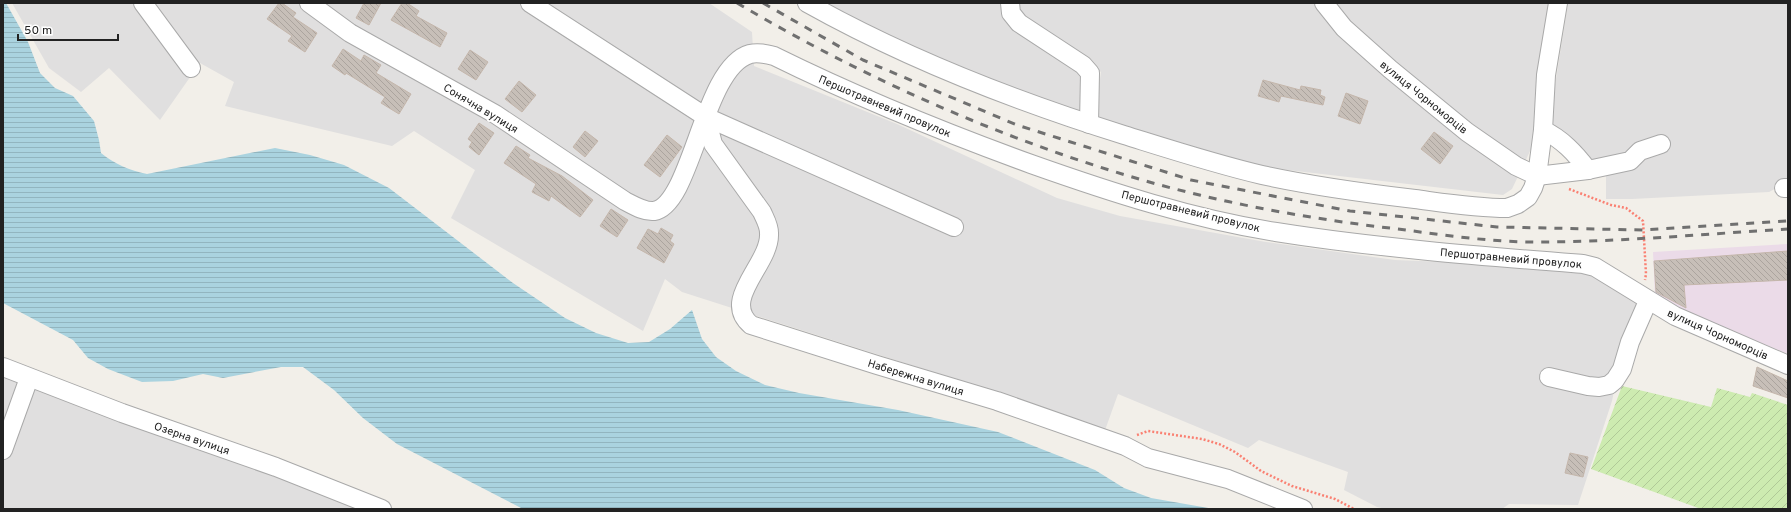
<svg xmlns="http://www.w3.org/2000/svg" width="1791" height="512" font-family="Overpass,sans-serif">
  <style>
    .residential { fill: #e0dfdf }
    .industrial { fill: #ebdbe8 }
    .garden { fill: url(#garden-furrows) }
    .water { fill: url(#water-rules) }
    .building { fill: url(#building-back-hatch); stroke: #c4b6ab }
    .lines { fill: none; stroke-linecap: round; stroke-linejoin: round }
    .minor-casing { stroke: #a9a9a9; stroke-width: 20 }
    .path { stroke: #fa8072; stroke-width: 2.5; stroke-dasharray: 2 2; stroke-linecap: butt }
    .minor { stroke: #fff; stroke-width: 18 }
    .rail { stroke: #707070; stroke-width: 3; stroke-dasharray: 8 8; stroke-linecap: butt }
    .labels { text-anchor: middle; stroke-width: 3.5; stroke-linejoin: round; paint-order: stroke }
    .street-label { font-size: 11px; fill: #222; stroke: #fff }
  </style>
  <defs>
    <pattern id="garden-furrows" width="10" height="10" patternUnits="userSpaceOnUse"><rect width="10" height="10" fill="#cdebb0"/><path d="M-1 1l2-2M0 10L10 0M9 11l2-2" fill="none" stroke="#b0c997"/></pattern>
    <pattern id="water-rules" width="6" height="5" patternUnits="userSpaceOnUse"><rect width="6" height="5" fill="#aad3df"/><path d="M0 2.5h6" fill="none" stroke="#92b5bf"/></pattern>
    <pattern id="building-back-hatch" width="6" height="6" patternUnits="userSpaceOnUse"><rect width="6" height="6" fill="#c7bfb8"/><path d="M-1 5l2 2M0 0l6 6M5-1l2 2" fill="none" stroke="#aba49e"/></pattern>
  </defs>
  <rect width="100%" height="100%" fill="#f2efe9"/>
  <g class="residential">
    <path d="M12 3H709L752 32 754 66 897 124 1057 198 1120 216 1266 242 1395 260 1498 264 1588 273 1638 300 1619 366 1612 401 1578 505 1509 504 1502 509H1386L1377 507 1344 490 1348 472 1259 440 1248 448 1118 394 1104 433 992 391 682 292 665 279 643 331 451 218 475 170 414 131 392 146 225 106 234 82 200 63 160 120 109 68 81 92 49 68Z"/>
    <path d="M820 3H1006L1003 16 1081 68 1087 80 1081 116 925 56Z"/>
    <path d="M1019 3H1553L1545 44 1531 149 1512 189 1503 195 1253 166 1094 121 1101 72 1016 13Z"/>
    <path d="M1568 3H1788V182L1769 192 1632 199H1606V171L1582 158 1549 123Z"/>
    <path d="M3 374 366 509H3Z"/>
  </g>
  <path class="industrial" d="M1788 244V354L1706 321 1655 297 1653 252Z"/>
  <path class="garden" d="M1622 386 1711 407 1717 388 1750 397 1752 393 1788 405V509H1701L1591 469Z"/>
  <path class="water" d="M3 3H6L28 42 40 73 55 88 73 96 94 121 99 140 101 153C116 165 129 170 147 174L275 148 310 155 344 165 389 188 513 283 565 318 596 333 628 343 649 342 670 329 692 310 702 339 716 357 736 371 765 385 799 393 898 410 998 432 1095 470 1124 488 1151 498 1214 509H523L397 444 363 418 334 390 303 367H281L223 378 203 374 173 381 142 382 108 369 88 358 73 340 3 303Z"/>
  <g class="building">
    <path d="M279 3H282L296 13 293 17 317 33 305 52 288 41 292 36 267 19Z"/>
    <path d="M364 3H381L369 25 356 18Z"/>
    <path d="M402 3H407L419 11 416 16 447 33 440 47 391 20Z"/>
    <path d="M343 49 361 61 364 55 381 65 376 73 411 94 399 114 381 103 385 97 346 73 345 75 332 66Z"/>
    <path d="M470 50 488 62 476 80 458 69Z"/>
    <path d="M1263 80 1300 90 1301 86 1321 90 1320 95 1325 97 1323 105 1281 96 1279 102 1258 96Z"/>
    <path d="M519 81 536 95 522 112 505 99Z"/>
    <path d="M1346 93 1368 101 1360 124 1338 116Z"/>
    <path d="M479 123 494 133 479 155 469 147 472 142 468 139Z"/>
    <path d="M585 131 598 141 585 157 573 147Z"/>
    <path d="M1434 132 1453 146 1440 164 1421 149Z"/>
    <path d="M667 135 682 147 660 177 644 165Z"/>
    <path d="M516 146 530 155 528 158 562 176 593 200 580 217 551 196 549 201 532 192 536 184 504 163Z"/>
    <path d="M611 209 628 220 617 237 600 226Z"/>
    <path d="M661 228 673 235 670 241 674 244 664 263 637 248 648 229 658 234Z"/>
    <path d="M1788 251V280L1684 285 1686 308 1656 292 1654 261Z"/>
    <path d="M1757 367 1788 381V398L1753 386Z"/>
    <path d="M1570 453 1588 457 1583 477 1565 473Z"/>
  </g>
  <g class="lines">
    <g class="minor-casing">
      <g id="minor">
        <path d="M143 3 191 68"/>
        <path d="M309 3 350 33 495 114 625 201C633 205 644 212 654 211 692 205 703 67 750 54 758 52 766 54 774 56 857 97 943 132 1031 164 1110 192 1193 219 1276 232 1377 248 1481 256 1583 264L1595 267 1675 316 1788 365"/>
        <path d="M530 3 706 117 954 227"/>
        <path d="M807 3C907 59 1015 101 1124 135 1169 149 1215 164 1262 175 1312 186 1364 193 1415 199 1445 203 1476 208 1507 208L1518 204 1528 197 1533 188 1537 176 1543 130 1546 75 1558 3"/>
        <path d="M1010 3 1011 13 1019 23 1083 65 1090 73 1089 124"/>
        <path d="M1324 3 1344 28 1390 69 1467 132 1516 166 1537 176 1588 170 1630 161 1640 151 1661 144"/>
        <path d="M706 117 713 144 762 212C765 219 769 225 769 233 771 264 720 299 751 325L877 365 997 401 1125 446 1148 458 1228 479 1303 509"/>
        <path d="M1543 130C1562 139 1575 153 1588 170"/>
        <path d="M1784 188H1788"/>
        <path d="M3 367 122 413 276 467 382 509"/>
        <path d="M1549 377 1588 386 1599 387 1609 385 1615 380 1622 369 1630 342 1648 301"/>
        <path d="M3 450 29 378"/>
      </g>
    </g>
    <g class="path">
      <path d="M1569 189 1611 205 1626 208 1643 221 1646 274 1645 280"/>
      <path d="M1137 435 1148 431 1202 439 1219 444 1235 452 1261 471 1292 486 1335 499 1354 509"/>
    </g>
    <use href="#minor" class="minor"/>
    <g class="rail">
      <path d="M737 3C869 81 1012 144 1160 185 1238 206 1318 220 1398 229 1443 235 1490 242 1535 242 1619 242 1704 234 1788 229"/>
      <path d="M763 3 863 60 1017 125 1191 180 1350 211 1497 227 1644 230 1788 221"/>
    </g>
  </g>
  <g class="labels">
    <g class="street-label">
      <text transform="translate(1424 97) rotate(39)" y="4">вулиця Чорноморців</text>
      <text transform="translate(885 106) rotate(23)" y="4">Першотравневий провулок</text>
      <text transform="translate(481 108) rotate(31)" y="4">Сонячна вулиця</text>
      <text transform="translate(1191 211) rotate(14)" y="4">Першотравневий провулок</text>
      <text transform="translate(1511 258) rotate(5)" y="4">Першотравневий провулок</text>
      <text transform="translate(1718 334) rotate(24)" y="4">вулиця Чорноморців</text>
      <text transform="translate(916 377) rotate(17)" y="4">Набережна вулиця</text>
      <text transform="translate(192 438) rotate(19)" y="4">Озерна вулиця</text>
    </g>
  </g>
  <rect width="1791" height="512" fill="none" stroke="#222222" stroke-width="8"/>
  <path d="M18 34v6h100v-6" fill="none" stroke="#222222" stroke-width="2"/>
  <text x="24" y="34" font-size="12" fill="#222222" stroke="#ffffff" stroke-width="3" paint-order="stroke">50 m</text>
</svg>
